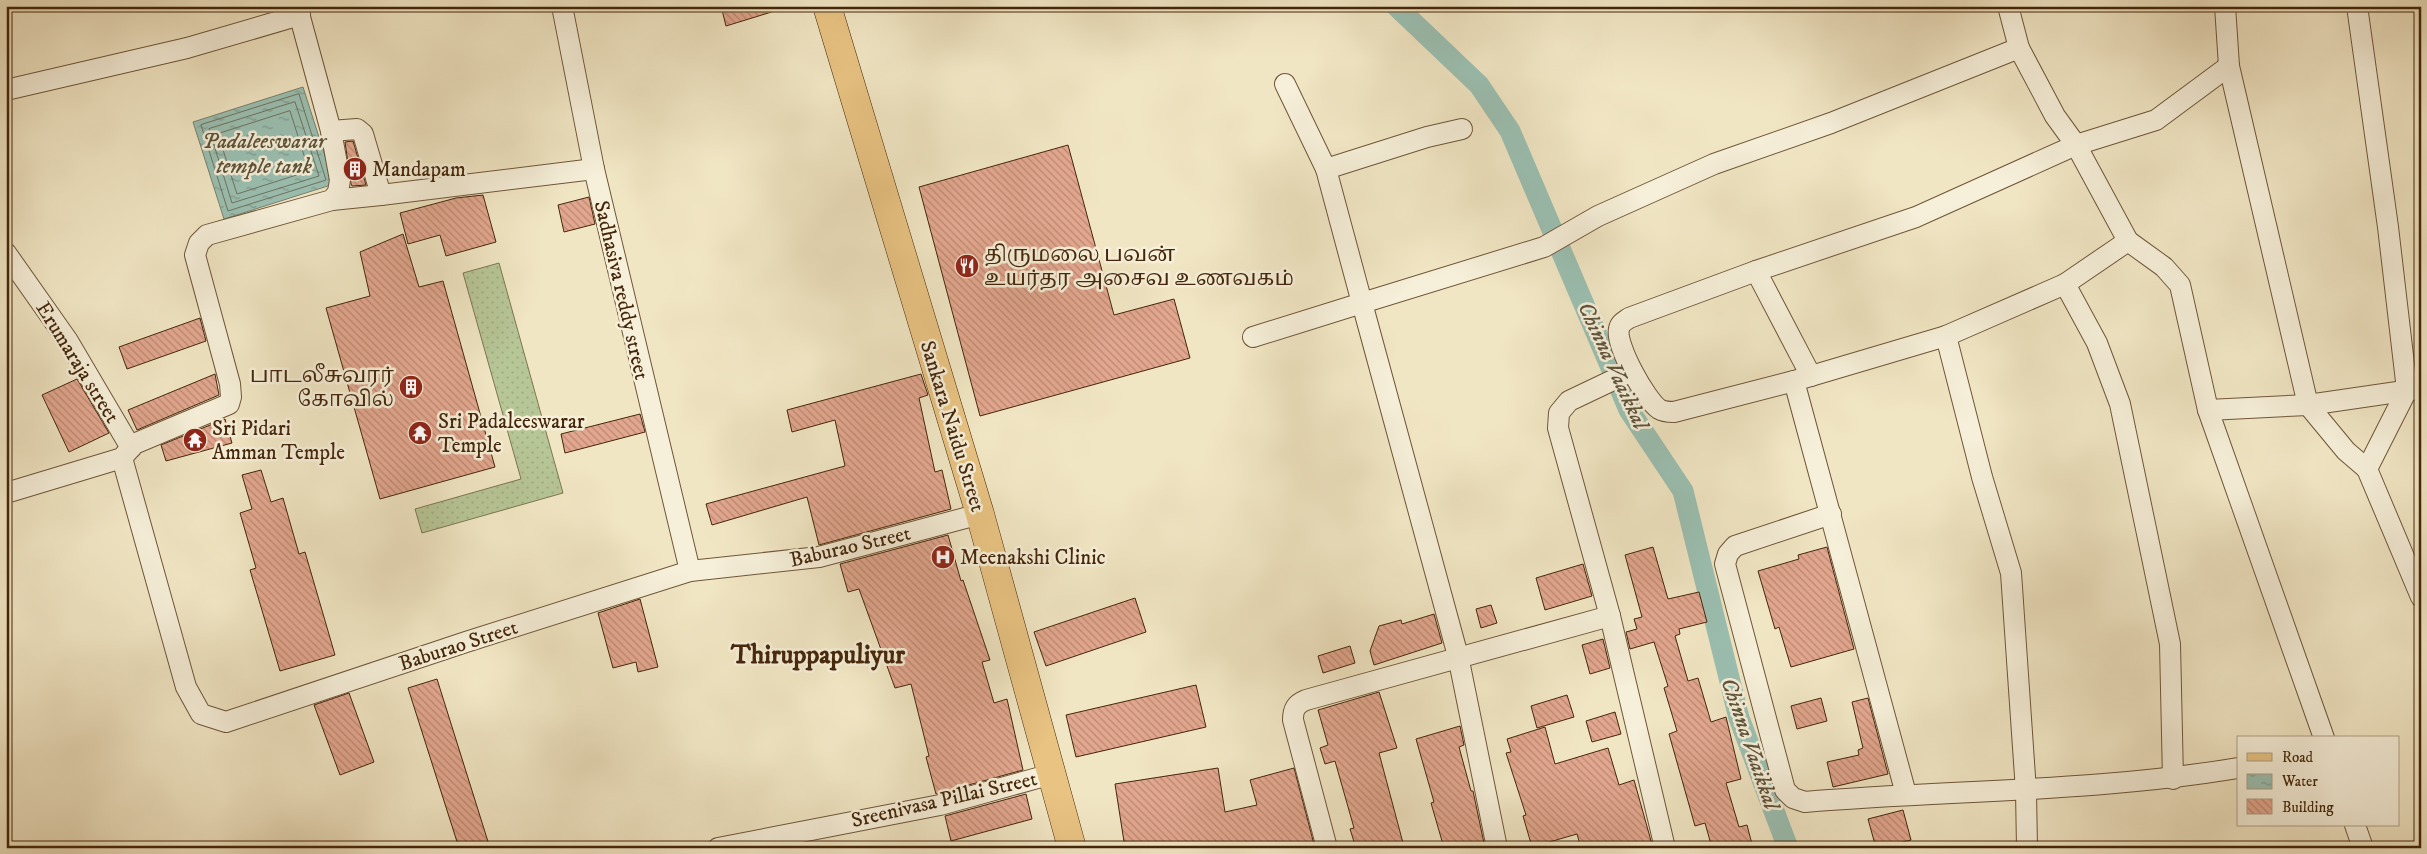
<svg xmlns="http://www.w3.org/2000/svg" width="2427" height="854" font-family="'IM FELL DW Pica','Noto Serif Tamil',serif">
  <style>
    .grass { fill: url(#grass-dots); stroke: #7e7650 }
    .water { fill: url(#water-ripples); stroke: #78826f }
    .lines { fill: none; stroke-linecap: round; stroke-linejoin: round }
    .shore { stroke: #70735e; stroke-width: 1 }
    .canal { stroke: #9bc0b2; stroke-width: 21 }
    .building { fill: url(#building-back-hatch); stroke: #44260a }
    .minor-casing { stroke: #6f5638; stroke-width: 22 }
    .primary-casing { stroke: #44260a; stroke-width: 29 }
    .minor { stroke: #f6efd9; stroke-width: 20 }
    .primary { stroke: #e8c382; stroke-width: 28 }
    .labels { text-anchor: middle; stroke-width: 5; stroke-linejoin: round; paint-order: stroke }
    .poi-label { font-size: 21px; fill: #44260a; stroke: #f6efd9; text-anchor: start }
    .street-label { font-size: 21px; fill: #44260a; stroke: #f6efd9 }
    .water-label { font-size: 22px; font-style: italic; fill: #5e543c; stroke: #f6efd9 }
    .district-label { font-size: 26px; font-weight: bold; fill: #44260a; stroke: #f6efd9 }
  </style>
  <defs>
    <pattern id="grass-dots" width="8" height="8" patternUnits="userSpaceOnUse" patternTransform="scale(1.25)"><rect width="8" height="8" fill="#b7c697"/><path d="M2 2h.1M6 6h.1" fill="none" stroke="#9faa81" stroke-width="1.8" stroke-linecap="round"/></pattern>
    <pattern id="water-ripples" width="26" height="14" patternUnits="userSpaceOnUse" patternTransform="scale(1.25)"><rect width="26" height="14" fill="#9bc0b2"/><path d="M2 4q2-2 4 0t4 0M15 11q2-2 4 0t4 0" fill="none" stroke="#809c8f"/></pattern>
    <pattern id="building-back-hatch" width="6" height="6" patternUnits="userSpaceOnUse" patternTransform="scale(1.25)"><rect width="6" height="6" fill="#e3a78f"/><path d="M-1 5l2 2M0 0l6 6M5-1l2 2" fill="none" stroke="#ba8873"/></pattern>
  </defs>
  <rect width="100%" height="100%" fill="#f1e6c4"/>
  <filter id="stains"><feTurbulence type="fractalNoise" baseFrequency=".004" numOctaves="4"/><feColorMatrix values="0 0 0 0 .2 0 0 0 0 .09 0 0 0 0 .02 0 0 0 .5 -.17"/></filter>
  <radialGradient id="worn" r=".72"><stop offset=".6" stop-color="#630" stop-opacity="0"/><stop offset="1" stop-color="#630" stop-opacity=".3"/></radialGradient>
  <path class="grass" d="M499 263 563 493 422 533 415 509 521 479 463 273Z"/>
  <path class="water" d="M303 87 334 184 224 219 193 122Z"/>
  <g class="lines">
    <g class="shore">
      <path d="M299 94 326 180 228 211 201 125Z"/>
      <path d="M295 102 319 176 232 203 209 129Z"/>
      <path d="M290 111 309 171 237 194 218 134Z"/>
    </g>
    <path class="canal" d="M1396 6 1479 85 1510 131 1629 410 1683 491 1739 718 1788 848"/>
  </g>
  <g class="building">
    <path d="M721 6H777L778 10 726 26Z"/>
    <path d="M353 141 366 185 352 186 351 184 345 142Z"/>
    <path d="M1068 145 1114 315 1174 299 1190 358 980 416 919 187Z"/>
    <path d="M483 195 496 242 446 256 440 235 408 244 400 213 456 198Z"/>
    <path d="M589 197 595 224 564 232 558 205Z"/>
    <path d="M403 234 419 287 443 281 495 467 380 499 326 308 370 296 360 252Z"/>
    <path d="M200 318 206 341 127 369 119 347Z"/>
    <path d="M215 374 219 395 137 430 128 410Z"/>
    <path d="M921 374 928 395 919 398 935 472 942 470 951 509 819 545 807 497 712 525 706 504 845 466 835 420 792 432 787 410Z"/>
    <path d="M77 379 109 433 69 452 42 395Z"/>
    <path d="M640 414 645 432 565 453 561 434Z"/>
    <path d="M225 419 232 443 166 461 161 445Z"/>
    <path d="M261 470 271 502 283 498 299 554 305 552 335 655 280 671 250 570 256 568 240 513 252 509 242 475Z"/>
    <path d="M948 535 961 581 963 580 990 660 982 662 994 703 1007 699 1023 770 936 794 926 757 929 756 911 684 895 688 859 589 848 592 840 564Z"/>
    <path d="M1653 547 1668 599 1699 592 1707 622 1679 629 1680 634 1675 636 1688 681 1698 678 1711 722 1726 717 1741 779 1726 783 1739 827 1747 825 1753 848H1712L1705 823 1695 826 1669 734 1677 731 1664 688 1668 686 1654 642 1630 649 1626 632 1637 629 1634 619 1642 617 1625 555Z"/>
    <path d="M1827 547 1854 649 1791 667 1779 627 1775 629 1758 571 1799 559 1798 555Z"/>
    <path d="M1583 564 1592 596 1545 610 1536 578Z"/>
    <path d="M1135 598 1146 632 1046 666 1034 632Z"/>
    <path d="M640 599 658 667 638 672 636 662 613 668 598 613Z"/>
    <path d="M1491 605 1497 623 1481 628 1476 609Z"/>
    <path d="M1434 614 1442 643 1374 665 1370 651 1379 626 1401 620 1402 624Z"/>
    <path d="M1603 639 1610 668 1590 674 1582 645Z"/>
    <path d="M1350 646 1355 663 1323 673 1318 656Z"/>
    <path d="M437 679 490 848H459L408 688Z"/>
    <path d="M1196 685 1206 727 1076 757 1066 715Z"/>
    <path d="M1379 692 1397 748 1379 753 1403 843 1388 848H1356L1350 829 1354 828 1335 761 1325 764 1320 748 1328 745 1318 710Z"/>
    <path d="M349 693 374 762 340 775 314 705Z"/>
    <path d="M1567 695 1574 717 1537 728 1531 706Z"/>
    <path d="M1821 698 1827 721 1797 729 1791 706Z"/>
    <path d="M1868 698 1888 774 1833 787 1827 762 1859 755 1858 750 1863 748 1852 702Z"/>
    <path d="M1615 712 1621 734 1592 742 1586 721Z"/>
    <path d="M1460 726 1464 745 1459 747 1471 791H1473L1485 848H1444L1431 803 1434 802 1416 739Z"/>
    <path d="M1545 727 1555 764 1608 748 1619 785 1634 780 1653 848H1581L1577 834 1532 847 1523 816 1526 815 1506 753 1511 752 1507 739Z"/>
    <path d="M1218 768 1225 812 1257 805 1250 780 1294 768 1315 848H1125L1115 784Z"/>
    <path d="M1026 794 1032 819 951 841 945 816Z"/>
    <path d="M1903 810 1911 840 1876 848 1868 819Z"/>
  </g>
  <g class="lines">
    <g class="minor-casing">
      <g id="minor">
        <path d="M562 6 594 169 690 571"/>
        <path d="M2225 6 2229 66 2308 405 2346 451 2367 469"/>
        <path d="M2357 6 2388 227 2407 390 2367 469 2421 597"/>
        <path d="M2019 48 2055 116 2076 145 2128 241 2164 267 2180 285 2208 410 2324 738"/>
        <path d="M1285 84 1326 169 1362 303 1544 247 1598 216 1714 164 1831 123 2019 48 2008 6"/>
        <path d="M6 90 187 48 300 15"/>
        <path d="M331 131 357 129 363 134 381 195 594 169"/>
        <path d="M1326 169 1427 137 1462 129"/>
        <path d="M332 200 381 195"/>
        <path d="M2128 241 2065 284 1946 336 1794 381 1674 412C1669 412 1664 412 1659 409 1646 400 1615 345 1619 329 1620 323 1625 321 1629 318L1756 271 1916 217 2076 145 2156 120 2229 66"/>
        <path d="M6 253 68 341 131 448"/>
        <path d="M1756 271 1811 376"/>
        <path d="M2065 284 2097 343 2120 404 2170 644 2173 779"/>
        <path d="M1946 336 1982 477 2011 573 2026 791 2027 848"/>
        <path d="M1253 337 1362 303 1458 656 1497 848"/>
        <path d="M1632 371 1569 401 1559 413 1558 428 1610 616 1665 848"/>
        <path d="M1794 381 1906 794"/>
        <path d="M2208 410 2308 405 2418 389"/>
        <path d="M122 458 186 687 201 714 226 722 466 642 690 571 819 557 980 514"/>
        <path d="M6 493 122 458 134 444 229 404 231 397 230 384 195 255 199 243 207 235 332 200 338 192 340 180 331 131 297 6"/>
        <path d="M1831 514 1735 546 1728 554 1725 564 1785 790 1793 798 1805 802C1950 790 2095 792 2238 768"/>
        <path d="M2355 825 2363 848"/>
        <path d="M718 848 940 805 1052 774"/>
        <path d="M1327 848 1293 720C1293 709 1296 704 1306 700L1610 616"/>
      </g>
    </g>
    <g class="primary-casing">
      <path id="primary" d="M827 6 980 514 1072 848"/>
    </g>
    <use href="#minor" class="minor"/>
    <use href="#primary" class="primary"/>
  </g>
  <defs>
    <g id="building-disc" transform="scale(1.25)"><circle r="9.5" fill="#8f2418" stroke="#f6efd9"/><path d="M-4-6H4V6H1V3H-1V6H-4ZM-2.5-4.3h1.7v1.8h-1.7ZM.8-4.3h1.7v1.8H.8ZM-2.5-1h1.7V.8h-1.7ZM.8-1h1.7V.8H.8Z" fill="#fff"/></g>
    <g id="restaurant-disc" transform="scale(1.25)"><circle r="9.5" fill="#8f2418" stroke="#f6efd9"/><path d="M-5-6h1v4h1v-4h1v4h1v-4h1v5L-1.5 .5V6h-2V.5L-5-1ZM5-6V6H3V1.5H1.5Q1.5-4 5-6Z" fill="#fff"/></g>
    <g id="temple-disc" transform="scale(1.25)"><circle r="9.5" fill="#8f2418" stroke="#f6efd9"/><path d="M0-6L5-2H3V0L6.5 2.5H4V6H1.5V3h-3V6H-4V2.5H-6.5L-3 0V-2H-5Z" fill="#fff"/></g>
    <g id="hospital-disc" transform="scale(1.25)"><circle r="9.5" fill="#8f2418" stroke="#f6efd9"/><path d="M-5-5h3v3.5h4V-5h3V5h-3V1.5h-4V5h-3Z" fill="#fff"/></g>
  </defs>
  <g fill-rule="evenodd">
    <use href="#building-disc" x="355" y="169"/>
    <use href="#restaurant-disc" x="967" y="266"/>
    <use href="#building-disc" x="411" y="387"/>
    <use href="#temple-disc" x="420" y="433"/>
    <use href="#temple-disc" x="195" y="440"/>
    <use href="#hospital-disc" x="943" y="557"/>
  </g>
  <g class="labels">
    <g class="poi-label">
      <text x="372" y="176">Mandapam</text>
      <text x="984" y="261">திருமலை பவன்<tspan x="984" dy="24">உயர்தர அசைவ உணவகம்</tspan></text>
      <text x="394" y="382" text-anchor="end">பாடலீசுவரர்<tspan x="394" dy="24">கோவில்</tspan></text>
      <text x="438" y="428">Sri Padaleeswarar<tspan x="438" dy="24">Temple</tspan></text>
      <text x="212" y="435">Sri Pidari<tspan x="212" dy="24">Amman Temple</tspan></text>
      <text x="960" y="564">Meenakshi Clinic</text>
    </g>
    <g class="street-label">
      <text transform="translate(622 290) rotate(77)" y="7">Sadhasiva reddy street</text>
      <text transform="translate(78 362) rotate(58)" y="7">Erumaraja street</text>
      <text transform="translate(953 426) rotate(73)" y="7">Sankara Naidu Street</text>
      <text transform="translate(850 546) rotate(-13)" y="7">Baburao Street</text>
      <text transform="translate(458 645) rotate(-18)" y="7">Baburao Street</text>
      <text transform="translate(944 799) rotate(-13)" y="7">Sreenivasa Pillai Street</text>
    </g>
    <g class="water-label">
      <text x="264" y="148">Padaleeswarar<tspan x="264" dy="25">temple tank</tspan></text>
      <text transform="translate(1614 365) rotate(65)" y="8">Chinna Vaaikkal</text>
      <text transform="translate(1751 743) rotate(71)" y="8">Chinna Vaaikkal</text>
    </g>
    <g class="district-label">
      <text x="818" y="663">Thiruppapuliyur</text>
    </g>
  </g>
  <rect width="2427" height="854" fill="none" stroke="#f1e6c4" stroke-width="25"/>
  <rect x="8" y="8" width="2412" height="839" fill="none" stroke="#44260a" stroke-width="2.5"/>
  <rect x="12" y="12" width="2402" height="829" fill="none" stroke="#44260a"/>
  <rect x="2237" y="736" width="162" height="90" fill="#f6efd9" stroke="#af9f86"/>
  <rect x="2247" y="753" width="25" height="8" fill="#e8c382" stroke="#af9f86"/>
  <text x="2282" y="762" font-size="15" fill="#44260a">Road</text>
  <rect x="2247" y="774" width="25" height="15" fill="url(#water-ripples)" stroke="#af9f86"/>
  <text x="2282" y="786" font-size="15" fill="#44260a">Water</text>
  <rect x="2247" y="799" width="25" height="15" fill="url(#building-back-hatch)" stroke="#af9f86"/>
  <text x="2282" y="812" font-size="15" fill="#44260a">Building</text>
  <rect width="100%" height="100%" filter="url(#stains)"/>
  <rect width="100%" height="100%" fill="url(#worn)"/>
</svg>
